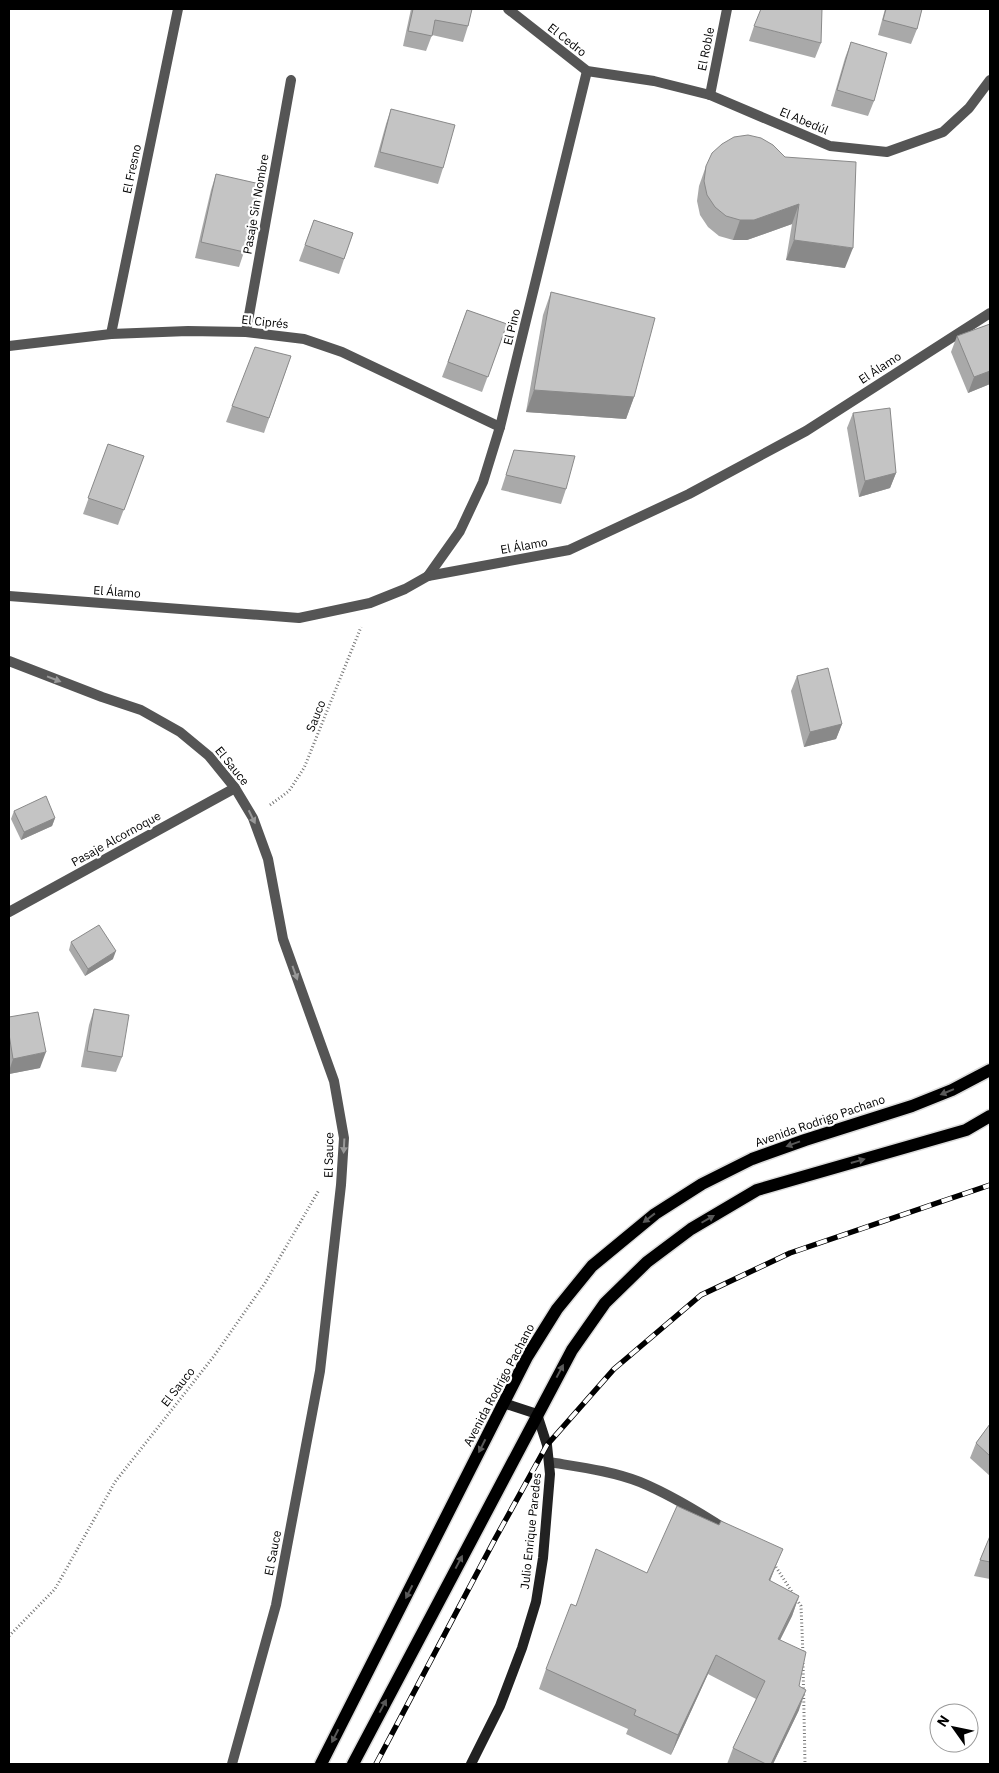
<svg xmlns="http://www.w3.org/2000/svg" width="999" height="1773" font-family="'IBM Plex Sans',sans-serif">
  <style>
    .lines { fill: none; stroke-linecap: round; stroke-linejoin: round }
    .primary-casing { stroke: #dbdbdb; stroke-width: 15 }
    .path { stroke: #777; stroke-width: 3; stroke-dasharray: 1 2.5; stroke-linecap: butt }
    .minor { stroke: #555; stroke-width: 10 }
    .secondary { stroke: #222; stroke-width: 10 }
    .primary { stroke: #000; stroke-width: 12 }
    .rail-casing { stroke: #000; stroke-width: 5.5 }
    .rail { stroke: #fff; stroke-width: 4; stroke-dasharray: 11; stroke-linecap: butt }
    .wall { fill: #a9a9a9 }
    .shaded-wall { fill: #898989 }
    .building { fill: #c4c4c4; stroke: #898989 }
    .oneway { fill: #999 }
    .oneway2 { fill: #595959 }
    .labels { text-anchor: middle; stroke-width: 4.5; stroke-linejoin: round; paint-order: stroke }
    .street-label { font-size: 12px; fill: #000; stroke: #fff }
  </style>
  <rect width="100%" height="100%" fill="#fff"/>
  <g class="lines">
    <g class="primary-casing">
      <g id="primary">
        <path d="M321 1764 527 1357 557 1309 592 1266 655 1214 702 1184 752 1159 805 1140 912 1106 952 1090 990 1070"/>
        <path d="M353 1764 572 1350 605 1303 647 1262 691 1229 757 1190 966 1130 990 1116"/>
      </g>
    </g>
    <g class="path">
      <path d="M270 805 289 791 304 768 361 627"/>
      <path d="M774 1564 801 1606 803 1655"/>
      <path d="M9 1636 55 1589 115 1482 214 1356 265 1283 319 1190"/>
      <path d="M803 1663 805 1764"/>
    </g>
    <g class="minor">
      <path d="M508 9 587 71 654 81 710 95 830 146 887 152 943 132 969 108 990 80"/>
      <path d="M710 95 727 9"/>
      <path d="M246 332 291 80"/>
      <path d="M111 334 178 9"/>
      <path d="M9 346 111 334 188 331 246 332 304 339 342 352 500 427"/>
      <path d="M428 576 460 531 483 482 500 427 587 71"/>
      <path d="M9 596 299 618 370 603 405 589 428 576 569 550 689 494 806 431 990 313"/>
      <path d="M9 661 102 697 141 710 180 732 209 756 235 788 253 818 268 859 283 939 334 1081 344 1138 341 1185 320 1371 276 1605 232 1764"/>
      <path d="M9 912 235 788"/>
      <path d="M549 1462C579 1467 612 1471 640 1482 669 1494 702 1514 728 1531"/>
    </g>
    <path class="secondary" d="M471 1764 500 1706 522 1648 536 1602 543 1558 550 1474 547 1445 537 1414 503 1403"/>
    <use href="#primary" class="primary"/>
    <g class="rail-casing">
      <path id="rail" d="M376 1764 495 1539 547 1445 614 1369 701 1295 790 1253 990 1185"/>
    </g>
    <use href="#rail" class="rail"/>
  </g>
  <g class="wall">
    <path d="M411 9H472L468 26 463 42 432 35 426 51 403 46Z"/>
    <path d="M885 9H922L917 29 911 44 878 35Z"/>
    <path d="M754 26 821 43 815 58 749 41Z"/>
    <path d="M851 42 874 101 868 116 831 106 845 58Z"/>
    <path d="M391 109 443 168 438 184 374 167 386 124Z"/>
    <path d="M748 135 845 268 786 260 792 224 747 240H733L719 236 708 227 700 215 697 201 699 186 706 166Z"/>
    <path d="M216 174 244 252 239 267 195 258 211 190Z"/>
    <path d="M314 220 353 233 339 274 299 261Z"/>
    <path d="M551 292 634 397 626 419 526 412 543 315Z"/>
    <path d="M467 310 507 324 482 392 442 377Z"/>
    <path d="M990 324V384L968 393 951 352 957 336Z"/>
    <path d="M291 356 264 433 226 422 232 406Z"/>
    <path d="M853 413 896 473 890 488 859 497 847 428Z"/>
    <path d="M108 444 144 456 118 525 83 514Z"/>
    <path d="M514 450 566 489 561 504 501 490Z"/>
    <path d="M797 676 842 724 836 739 804 747 791 691Z"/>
    <path d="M14 811 55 818 52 826 21 840 11 819Z"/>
    <path d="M71 942 113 959 85 976 69 950Z"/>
    <path d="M94 1009 122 1057 116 1072 81 1067 89 1025Z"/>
    <path d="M9 1017 40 1068 9 1074Z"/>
    <path d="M990 1424V1476L970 1458 976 1443Z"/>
    <path d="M990 1536V1579L974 1576 980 1560Z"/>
    <path d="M775 1568 770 1581 799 1596 792 1616 780 1640 799 1686V1710L773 1764H727L733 1748 756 1699 708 1674 671 1755 626 1734 628 1729 539 1689 546 1669 647 1573Z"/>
  </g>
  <g class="shaded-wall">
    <path d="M799 204 792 224 747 240H733L740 220Z"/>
    <path d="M794 240 853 248 845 268 786 260Z"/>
    <path d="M990 371V384L968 393 974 377Z"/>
    <path d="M534 390 634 397 626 419 526 412Z"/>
    <path d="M896 473 890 488 859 497 865 481Z"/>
    <path d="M842 724 836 739 804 747 810 732Z"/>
    <path d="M55 818 52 826 21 840 24 832Z"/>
    <path d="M116 951 113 959 85 976 88 969Z"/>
    <path d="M46 1052 40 1068 9 1074V1071L13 1059Z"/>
    <path d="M783 1549 775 1568 762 1600 769 1580Z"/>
    <path d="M799 1596 792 1616 771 1658 778 1639Z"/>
    <path d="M716 1655 708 1674 671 1755 678 1735Z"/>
    <path d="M806 1690 799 1710 773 1764H771Z"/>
  </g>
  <g class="building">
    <path d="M413 9H472L468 26 435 20 432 36 408 31Z"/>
    <path d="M761 9H822L821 43 754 26Z"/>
    <path d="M886 9H922L917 29 883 20Z"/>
    <path d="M851 42 887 53 874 101 837 90Z"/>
    <path d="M391 109 455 125 443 168 380 152Z"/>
    <path d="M748 135 761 138 773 145 785 157 856 162 853 248 794 240 799 204 754 220H740L726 216 715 207 707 195 704 181 706 166 712 153 722 144 734 137Z"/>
    <path d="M216 174 260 184 244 252 201 242Z"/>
    <path d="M314 220 353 233 344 259 305 245Z"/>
    <path d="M551 292 655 318 634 397 534 390Z"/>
    <path d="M467 310 507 324 488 377 448 362Z"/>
    <path d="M990 324V371L974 377 957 336Z"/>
    <path d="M255 347 291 356 269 418 232 406Z"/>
    <path d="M890 408 896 473 865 481 853 413Z"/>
    <path d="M108 444 144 456 124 510 88 498Z"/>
    <path d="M514 450 575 456 566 489 506 475Z"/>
    <path d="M828 668 842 724 810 732 797 676Z"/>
    <path d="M46 796 55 818 24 832 14 811Z"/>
    <path d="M99 925 116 951 88 969 71 942Z"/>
    <path d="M94 1009 129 1015 122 1057 87 1051Z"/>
    <path d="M38 1012 46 1052 13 1059 9 1034V1017Z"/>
    <path d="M990 1424V1456L976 1443Z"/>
    <path d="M677 1506 719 1525 721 1521 783 1549 769 1580 799 1596 778 1639 806 1652 799 1686 806 1690 771 1764H766L733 1748 765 1681 716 1655 678 1735 634 1715 636 1710 546 1669 571 1604 576 1606 596 1549 647 1573Z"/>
    <path d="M990 1536V1562L980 1560Z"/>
  </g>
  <defs><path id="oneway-solid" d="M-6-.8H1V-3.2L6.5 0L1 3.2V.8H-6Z" transform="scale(1.25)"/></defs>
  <g class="oneway">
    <use href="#oneway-solid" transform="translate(54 679) rotate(21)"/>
    <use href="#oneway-solid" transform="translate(252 817) rotate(64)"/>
    <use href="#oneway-solid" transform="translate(295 973) rotate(70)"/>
    <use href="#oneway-solid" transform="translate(344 1146) rotate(93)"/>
  </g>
  <g class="oneway2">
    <use href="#oneway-solid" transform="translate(947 1092) rotate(158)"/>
    <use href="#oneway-solid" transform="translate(793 1144) rotate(160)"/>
    <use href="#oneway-solid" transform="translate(858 1161) rotate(-16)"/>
    <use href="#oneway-solid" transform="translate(649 1218) rotate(142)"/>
    <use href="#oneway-solid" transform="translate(708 1219) rotate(-30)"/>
    <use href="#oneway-solid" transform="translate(560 1371) rotate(-62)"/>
    <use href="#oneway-solid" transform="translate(482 1446) rotate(117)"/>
    <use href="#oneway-solid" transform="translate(459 1562) rotate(-62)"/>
    <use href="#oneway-solid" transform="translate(409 1592) rotate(117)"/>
    <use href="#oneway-solid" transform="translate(383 1706) rotate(-62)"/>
    <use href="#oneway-solid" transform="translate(335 1736) rotate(117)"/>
  </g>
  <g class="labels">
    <g class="street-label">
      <text transform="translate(567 40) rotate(38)" y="4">El Cedro</text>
      <text transform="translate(706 49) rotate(-79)" y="4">El Roble</text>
      <text transform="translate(804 121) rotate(23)" y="4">El Abedúl</text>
      <text transform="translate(132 169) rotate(-78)" y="4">El Fresno</text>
      <text transform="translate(256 204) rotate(-80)" y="4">Pasaje Sin Nombre</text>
      <text transform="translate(265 322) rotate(6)" y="4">El Ciprés</text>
      <text transform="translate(512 327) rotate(-76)" y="4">El Pino</text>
      <text transform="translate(880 368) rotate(-33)" y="4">El Álamo</text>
      <text transform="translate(524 546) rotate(-10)" y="4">El Álamo</text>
      <text transform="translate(117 592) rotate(4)" y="4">El Álamo</text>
      <text transform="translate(316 716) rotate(-68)" y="4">Sauco</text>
      <text transform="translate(232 766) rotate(51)" y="4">El Sauce</text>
      <text transform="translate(116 839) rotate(-29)" y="4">Pasaje Alcornoque</text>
      <text transform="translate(820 1121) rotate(-19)" y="4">Avenida Rodrigo Pachano</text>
      <text transform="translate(329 1155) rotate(-89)" y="4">El Sauce</text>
      <text transform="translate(499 1385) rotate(-62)" y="4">Avenida Rodrigo Pachano</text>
      <text transform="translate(178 1387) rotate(-52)" y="4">El Sauco</text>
      <text transform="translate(531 1531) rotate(-84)" y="4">Julio Enrique Paredes</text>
      <text transform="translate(273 1553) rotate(-79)" y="4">El Sauce</text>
    </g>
  </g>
  <rect width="999" height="1773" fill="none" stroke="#000000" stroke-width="20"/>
  <g transform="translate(954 1728) rotate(303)"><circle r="24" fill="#ffffff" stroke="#999999"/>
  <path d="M0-4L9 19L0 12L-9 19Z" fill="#000000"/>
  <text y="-8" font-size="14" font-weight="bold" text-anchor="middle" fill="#000000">N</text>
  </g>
</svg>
